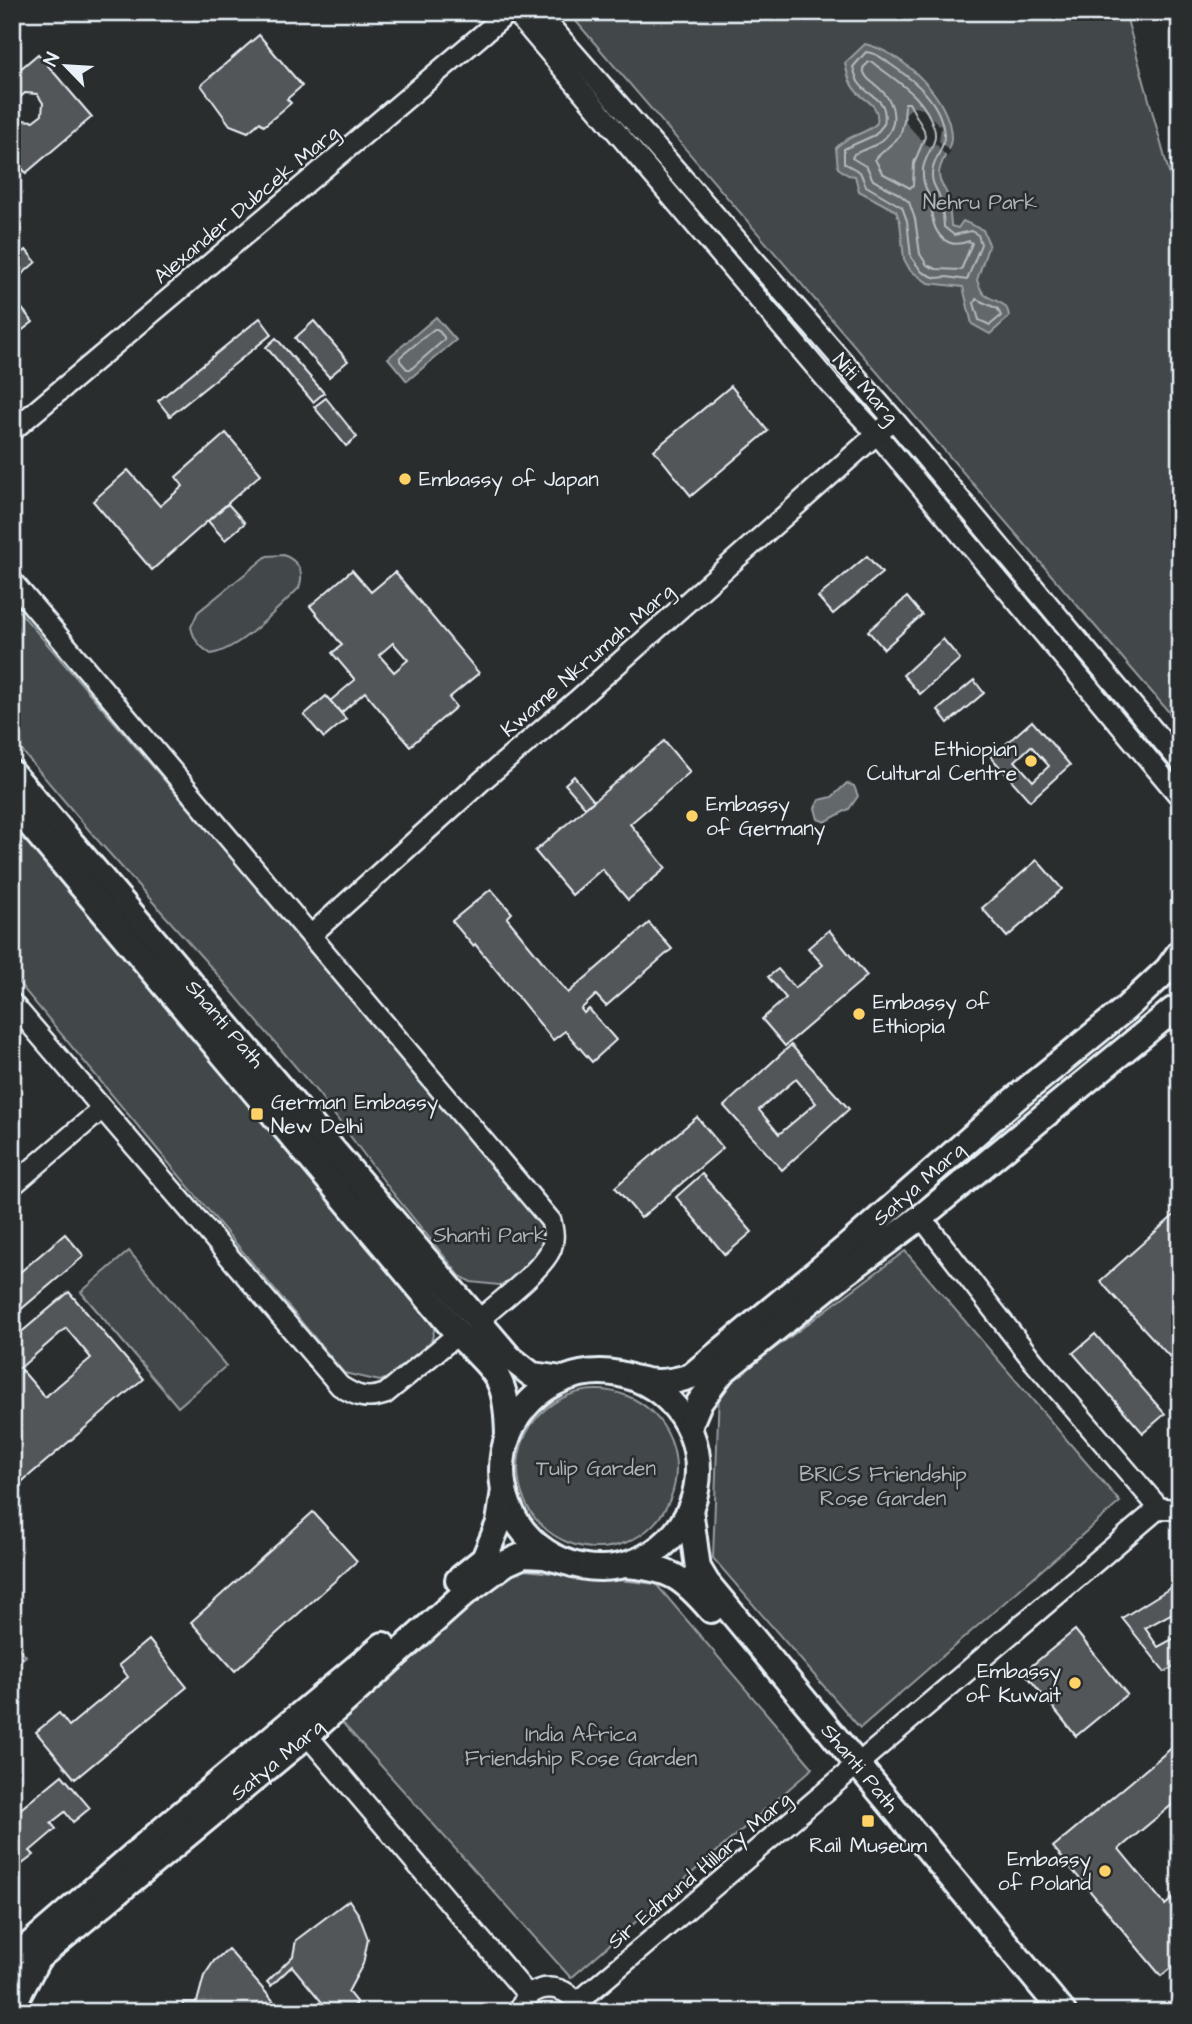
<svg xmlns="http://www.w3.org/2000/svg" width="1192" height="2024" font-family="'Architects Daughter',sans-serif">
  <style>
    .green { fill: #424648; stroke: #959ca0; stroke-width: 2 }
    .water { fill: #63686b; stroke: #989fa3; stroke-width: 2 }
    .pier { fill: #2a2d2e }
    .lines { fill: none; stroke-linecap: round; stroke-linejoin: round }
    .shore { stroke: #b3bac0; stroke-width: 2 }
    .building { fill: #535759; stroke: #e8f1f8; stroke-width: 2; fill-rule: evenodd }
    .minor-casing { stroke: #e8f1f8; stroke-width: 24 }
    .major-casing { stroke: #e8f1f8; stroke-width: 30 }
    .minor { stroke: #2a2d2e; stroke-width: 19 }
    .major { stroke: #2a2d2e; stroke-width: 24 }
    .poi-dot { fill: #ffd166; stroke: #2a2d2e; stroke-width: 2.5 }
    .labels { text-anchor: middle; stroke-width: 5; stroke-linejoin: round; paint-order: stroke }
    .park-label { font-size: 21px; fill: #aeb5ba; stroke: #2a2d2e }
    .street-label { font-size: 21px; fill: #e8f1f8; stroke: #2a2d2e }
    .poi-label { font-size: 21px; fill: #e8f1f8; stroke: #2a2d2e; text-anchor: start }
  </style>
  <rect width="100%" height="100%" fill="#2a2d2e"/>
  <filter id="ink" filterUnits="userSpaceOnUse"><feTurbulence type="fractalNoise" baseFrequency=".0143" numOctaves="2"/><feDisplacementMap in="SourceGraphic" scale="14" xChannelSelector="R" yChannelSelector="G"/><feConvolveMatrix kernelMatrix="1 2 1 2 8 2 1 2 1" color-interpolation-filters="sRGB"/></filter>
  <g filter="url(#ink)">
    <g class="green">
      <path d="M568 12H1125L1180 213V725Z"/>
      <path d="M284 555C299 562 305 572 299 588 277 609 241 649 211 654 199 646 194 640 191 627L198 612 267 556Z"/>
      <path d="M12 603 546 1224C543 1257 534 1267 508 1286L471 1282 460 1276 392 1192 318 1093 217 974 94 836 12 739Z"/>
      <path d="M12 818 200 1041 312 1180 433 1316 434 1331 430 1346 415 1367 380 1381 344 1373 12 975Z"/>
      <path d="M129 1251 226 1366 178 1407 81 1292Z"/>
      <path d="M905 1251 1120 1502 860 1728 713 1558 719 1390Z"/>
      <circle cx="597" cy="1469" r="79"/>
      <path d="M514 1569 656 1584 813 1768 571 1978 340 1720Z"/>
    </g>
    <g class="water">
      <path d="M865 44C901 52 952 98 951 139 950 152 939 162 939 174 939 184 944 186 947 194 948 196 951 222 951 226L958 228 963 221 983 230 989 244 977 280C979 285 981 292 985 295 996 303 1008 301 1009 317L990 334 972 324 963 287 928 283 910 270 904 259 900 222 896 211 859 191 855 176 848 175 838 168 836 148C846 135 866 135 877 123 880 104 866 102 856 91 849 84 847 72 845 63Z"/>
      <path d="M436 317 456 340 407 381 388 358Z"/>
      <path d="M847 783 854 786 858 796 849 809 825 822 818 819 815 808 819 800 832 797Z"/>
      <path d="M12 1640 26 1656 12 1668Z"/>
    </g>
    <path class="pier" d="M913 107 923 109 941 127 939 141 951 152 947 157 936 144 929 146 925 144 906 123V113Z"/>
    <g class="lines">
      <g class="shore">
        <path d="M866 52C876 53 882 58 890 64 914 80 942 102 944 135 945 150 931 161 932 176 932 184 936 188 939 195 941 200 944 221 944 227L954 235 971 231 978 235 981 244 967 280 947 277 936 278 922 272 911 257 907 221 902 207 866 186 860 172 844 163V149L875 135 884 124C889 97 870 99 859 83 856 79 855 72 853 67Z"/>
        <path d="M869 62H872C897 82 924 95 934 128 939 143 925 154 923 169 922 182 926 189 931 200 933 204 931 211 932 216 935 236 948 250 969 241L972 243 961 270 936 269 927 265 920 254 915 219 909 202 899 194 873 180 867 167 852 158 854 154C862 150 872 148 880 142 899 128 897 104 880 89 872 81 865 80 863 68Z"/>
        <path d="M905 103H909L924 130 925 137 914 163 913 185 910 188 882 173 875 159 900 136 904 121Z"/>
        <path d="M976 299 998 309 1001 316 990 325 979 320 974 303Z"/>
        <path d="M434 329H437L444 337V340L411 369H407L400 361V357Z"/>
      </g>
    </g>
    <g class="building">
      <path d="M259 35 302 86 287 99 291 103 264 126 260 122 248 132 230 125 201 85Z"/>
      <path d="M38 54 92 117 26 173 12 157V76ZM25 93 37 94 43 103 42 114 33 121 22 120 15 111 17 100Z"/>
      <path d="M12 245 20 255 26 250 36 262 12 283Z"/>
      <path d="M19 305 33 322 12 338V310Z"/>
      <path d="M260 318 272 334 170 416 158 401Z"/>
      <path d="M314 321 348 361 329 377 295 338Z"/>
      <path d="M276 338 324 393 313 402 266 347Z"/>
      <path d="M731 386 768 431 691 496 654 450Z"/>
      <path d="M326 398 357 437 346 446 314 407Z"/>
      <path d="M226 433 261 474 152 570 93 501 128 470 160 506 183 486 176 477Z"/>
      <path d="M228 504 245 523 225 540 208 521Z"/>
      <path d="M867 556 882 573 833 614 818 597Z"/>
      <path d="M352 570 371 592 395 572 479 673 449 698 456 707 410 746 365 692 341 713 330 701 355 680 332 653 342 645 310 606ZM393 643 408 660 394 672 379 655Z"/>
      <path d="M907 597 922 615 884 649 868 631Z"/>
      <path d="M943 639 960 659 920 694 903 675Z"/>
      <path d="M974 680 984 693 948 723 938 710Z"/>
      <path d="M326 696 346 719 324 738 304 715Z"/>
      <path d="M1032 721 1070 765 1030 801 991 757ZM1031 746 1049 766 1033 781 1015 761Z"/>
      <path d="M664 741 690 772 630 824 666 868 628 900 602 869 572 895 535 851Z"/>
      <path d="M574 776 594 801 585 807 565 784Z"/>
      <path d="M1037 860 1062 889 1007 937 982 908Z"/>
      <path d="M491 889 512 913 507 918 568 993 649 923 672 949 606 1006 596 995 581 1009 584 1013 589 1009 616 1040 592 1062 565 1031 553 1040 475 944 473 946 452 921Z"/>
      <path d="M829 930 867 976 785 1046 762 1019 786 998 768 977 778 969 795 988 823 965 808 948Z"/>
      <path d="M791 1045 849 1109 782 1170 724 1106ZM796 1079 816 1103 779 1134 759 1110Z"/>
      <path d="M697 1117 723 1148 641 1218 615 1187Z"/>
      <path d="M702 1174 752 1232 725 1255 676 1197Z"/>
      <path d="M1180 1210V1368L1100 1281Z"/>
      <path d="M65 1234 84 1256 12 1317V1279Z"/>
      <path d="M69 1292 143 1379 12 1490V1340ZM66 1328 91 1358 45 1397 20 1368Z"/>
      <path d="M1095 1334 1165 1414 1143 1433 1073 1353Z"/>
      <path d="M313 1512 357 1561 235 1671 191 1622Z"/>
      <path d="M1180 1582V1609L1145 1628 1158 1647 1180 1635V1663L1165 1672 1122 1618Z"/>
      <path d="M1075 1630 1127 1694 1076 1736 1024 1672Z"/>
      <path d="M149 1640 187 1687 75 1779 36 1732 59 1713 69 1726 128 1677 119 1665Z"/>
      <path d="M1180 1741V1813L1173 1804 1119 1849 1165 1905 1180 1892V1960L1161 1976 1053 1847Z"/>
      <path d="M62 1775 90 1808 73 1822 65 1812 51 1823 56 1829 30 1851 34 1855 12 1872V1816Z"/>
      <path d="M349 1900 359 1915 368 1939 363 1964 348 1992 357 2003 349 2012H330L292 1966 271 1986 267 1982 293 1956 296 1940Z"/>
      <path d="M228 1949 283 2012H183L184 2002H197L204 1976 214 1961Z"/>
    </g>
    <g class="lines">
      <g class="minor-casing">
        <g id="minor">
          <path d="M515 12 830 384 877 434 1180 797"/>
          <path d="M538 12 894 420 1180 762"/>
          <path d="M12 431 509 12"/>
          <path d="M12 581 551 1221C553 1230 555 1239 551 1249 542 1270 498 1303 479 1320"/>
          <path d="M311 935 484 779 576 701 887 425"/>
          <path d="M12 1003 340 1386C357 1397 367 1400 385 1394L458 1334"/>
          <path d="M12 1186 102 1109"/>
          <path d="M921 1217 1034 1362 1159 1508 1180 1510"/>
          <path d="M307 1735 528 1995"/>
          <path d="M578 2002 1159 1508"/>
          <path d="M518 2012C531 1979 568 1981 583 2012"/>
        </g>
      </g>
      <g class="major-casing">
        <g id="major">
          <path id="s1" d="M12 773 509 1357 532 1375 562 1379"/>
          <path d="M12 803 458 1334C498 1375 507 1377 508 1436"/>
          <circle cx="600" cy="1470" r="98"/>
          <path id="s2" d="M638 1379C656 1385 673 1382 691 1376L849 1245 1015 1099 1125 1009 1168 969 1180 952"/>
          <path d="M689 1427 699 1403 722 1372 844 1274 921 1217 1173 1010 1180 1007"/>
          <path id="s3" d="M690 1509 698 1568 707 1583 1063 2012"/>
          <path d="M624 1565C669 1568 682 1576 711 1610"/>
          <path d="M458 1580 484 1559 499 1523 504 1490"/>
          <path d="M12 1952 28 1946 168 1825 383 1645"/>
          <path id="s4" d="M12 2007 38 1958 307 1735 464 1594 506 1563 524 1555 544 1556 566 1562"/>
        </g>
      </g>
      <use href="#minor" class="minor"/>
      <use href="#major" class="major"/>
    </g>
  </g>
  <g class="poi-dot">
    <circle cx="405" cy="479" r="7"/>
    <circle cx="1031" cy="761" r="7"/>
    <circle cx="692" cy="816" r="7"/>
    <circle cx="859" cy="1014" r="7"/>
    <rect x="250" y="1107" width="14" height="14" rx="3.5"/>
    <circle cx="1075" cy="1683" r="7"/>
    <rect x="861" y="1814" width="14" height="14" rx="3.5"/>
    <circle cx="1105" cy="1871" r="7"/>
  </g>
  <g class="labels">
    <g class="park-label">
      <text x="980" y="209">Nehru Park</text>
      <text x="490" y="1242">Shanti Park</text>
      <text x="596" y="1475">Tulip Garden</text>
      <text x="883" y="1481">BRICS Friendship<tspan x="883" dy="24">Rose Garden</tspan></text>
      <text x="581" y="1741">India Africa<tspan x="581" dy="24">Friendship Rose Garden</tspan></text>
    </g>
    <g class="street-label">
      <text transform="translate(246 204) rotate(-40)" y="7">Alexander Dubcek Marg</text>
      <text transform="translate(866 388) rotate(48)" y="7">Niti Marg</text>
      <text transform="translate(587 660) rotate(-41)" y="7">Kwame Nkrumah Marg</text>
      <text dy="7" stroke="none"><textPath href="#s1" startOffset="329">Shanti Path</textPath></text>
      <text dy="7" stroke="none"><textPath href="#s2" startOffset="352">Satya Marg</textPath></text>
      <text dy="7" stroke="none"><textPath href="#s4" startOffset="366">Satya Marg</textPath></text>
      <text dy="7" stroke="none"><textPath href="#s3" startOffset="317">Shanti Path</textPath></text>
      <text transform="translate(699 1870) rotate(-40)" y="7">Sir Edmund Hillary Marg</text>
    </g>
    <g class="poi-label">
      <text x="419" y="486">Embassy of Japan</text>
      <text x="1017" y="756" text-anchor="end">Ethiopian<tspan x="1017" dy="24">Cultural Centre</tspan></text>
      <text x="706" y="811">Embassy<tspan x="706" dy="24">of Germany</tspan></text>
      <text x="873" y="1009">Embassy of<tspan x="873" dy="24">Ethiopia</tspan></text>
      <text x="271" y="1109">German Embassy<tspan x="271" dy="24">New Delhi</tspan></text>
      <text x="1061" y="1678" text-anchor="end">Embassy<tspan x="1061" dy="24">of Kuwait</tspan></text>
      <text x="868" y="1852" text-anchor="middle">Rail Museum</text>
      <text x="1091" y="1866" text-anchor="end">Embassy<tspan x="1091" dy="24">of Poland</tspan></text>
    </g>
  </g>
  <rect width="1192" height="2024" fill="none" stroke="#2a2d2e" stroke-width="42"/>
  <rect x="21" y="21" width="1150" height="1982" fill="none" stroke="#e8f1f8" stroke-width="2.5" filter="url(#ink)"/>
  <g transform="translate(66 66) rotate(295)" stroke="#2a2d2e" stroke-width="5" paint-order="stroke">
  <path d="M0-5L12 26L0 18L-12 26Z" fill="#e8f1f8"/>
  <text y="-10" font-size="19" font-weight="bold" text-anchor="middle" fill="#e8f1f8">N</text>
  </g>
</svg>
